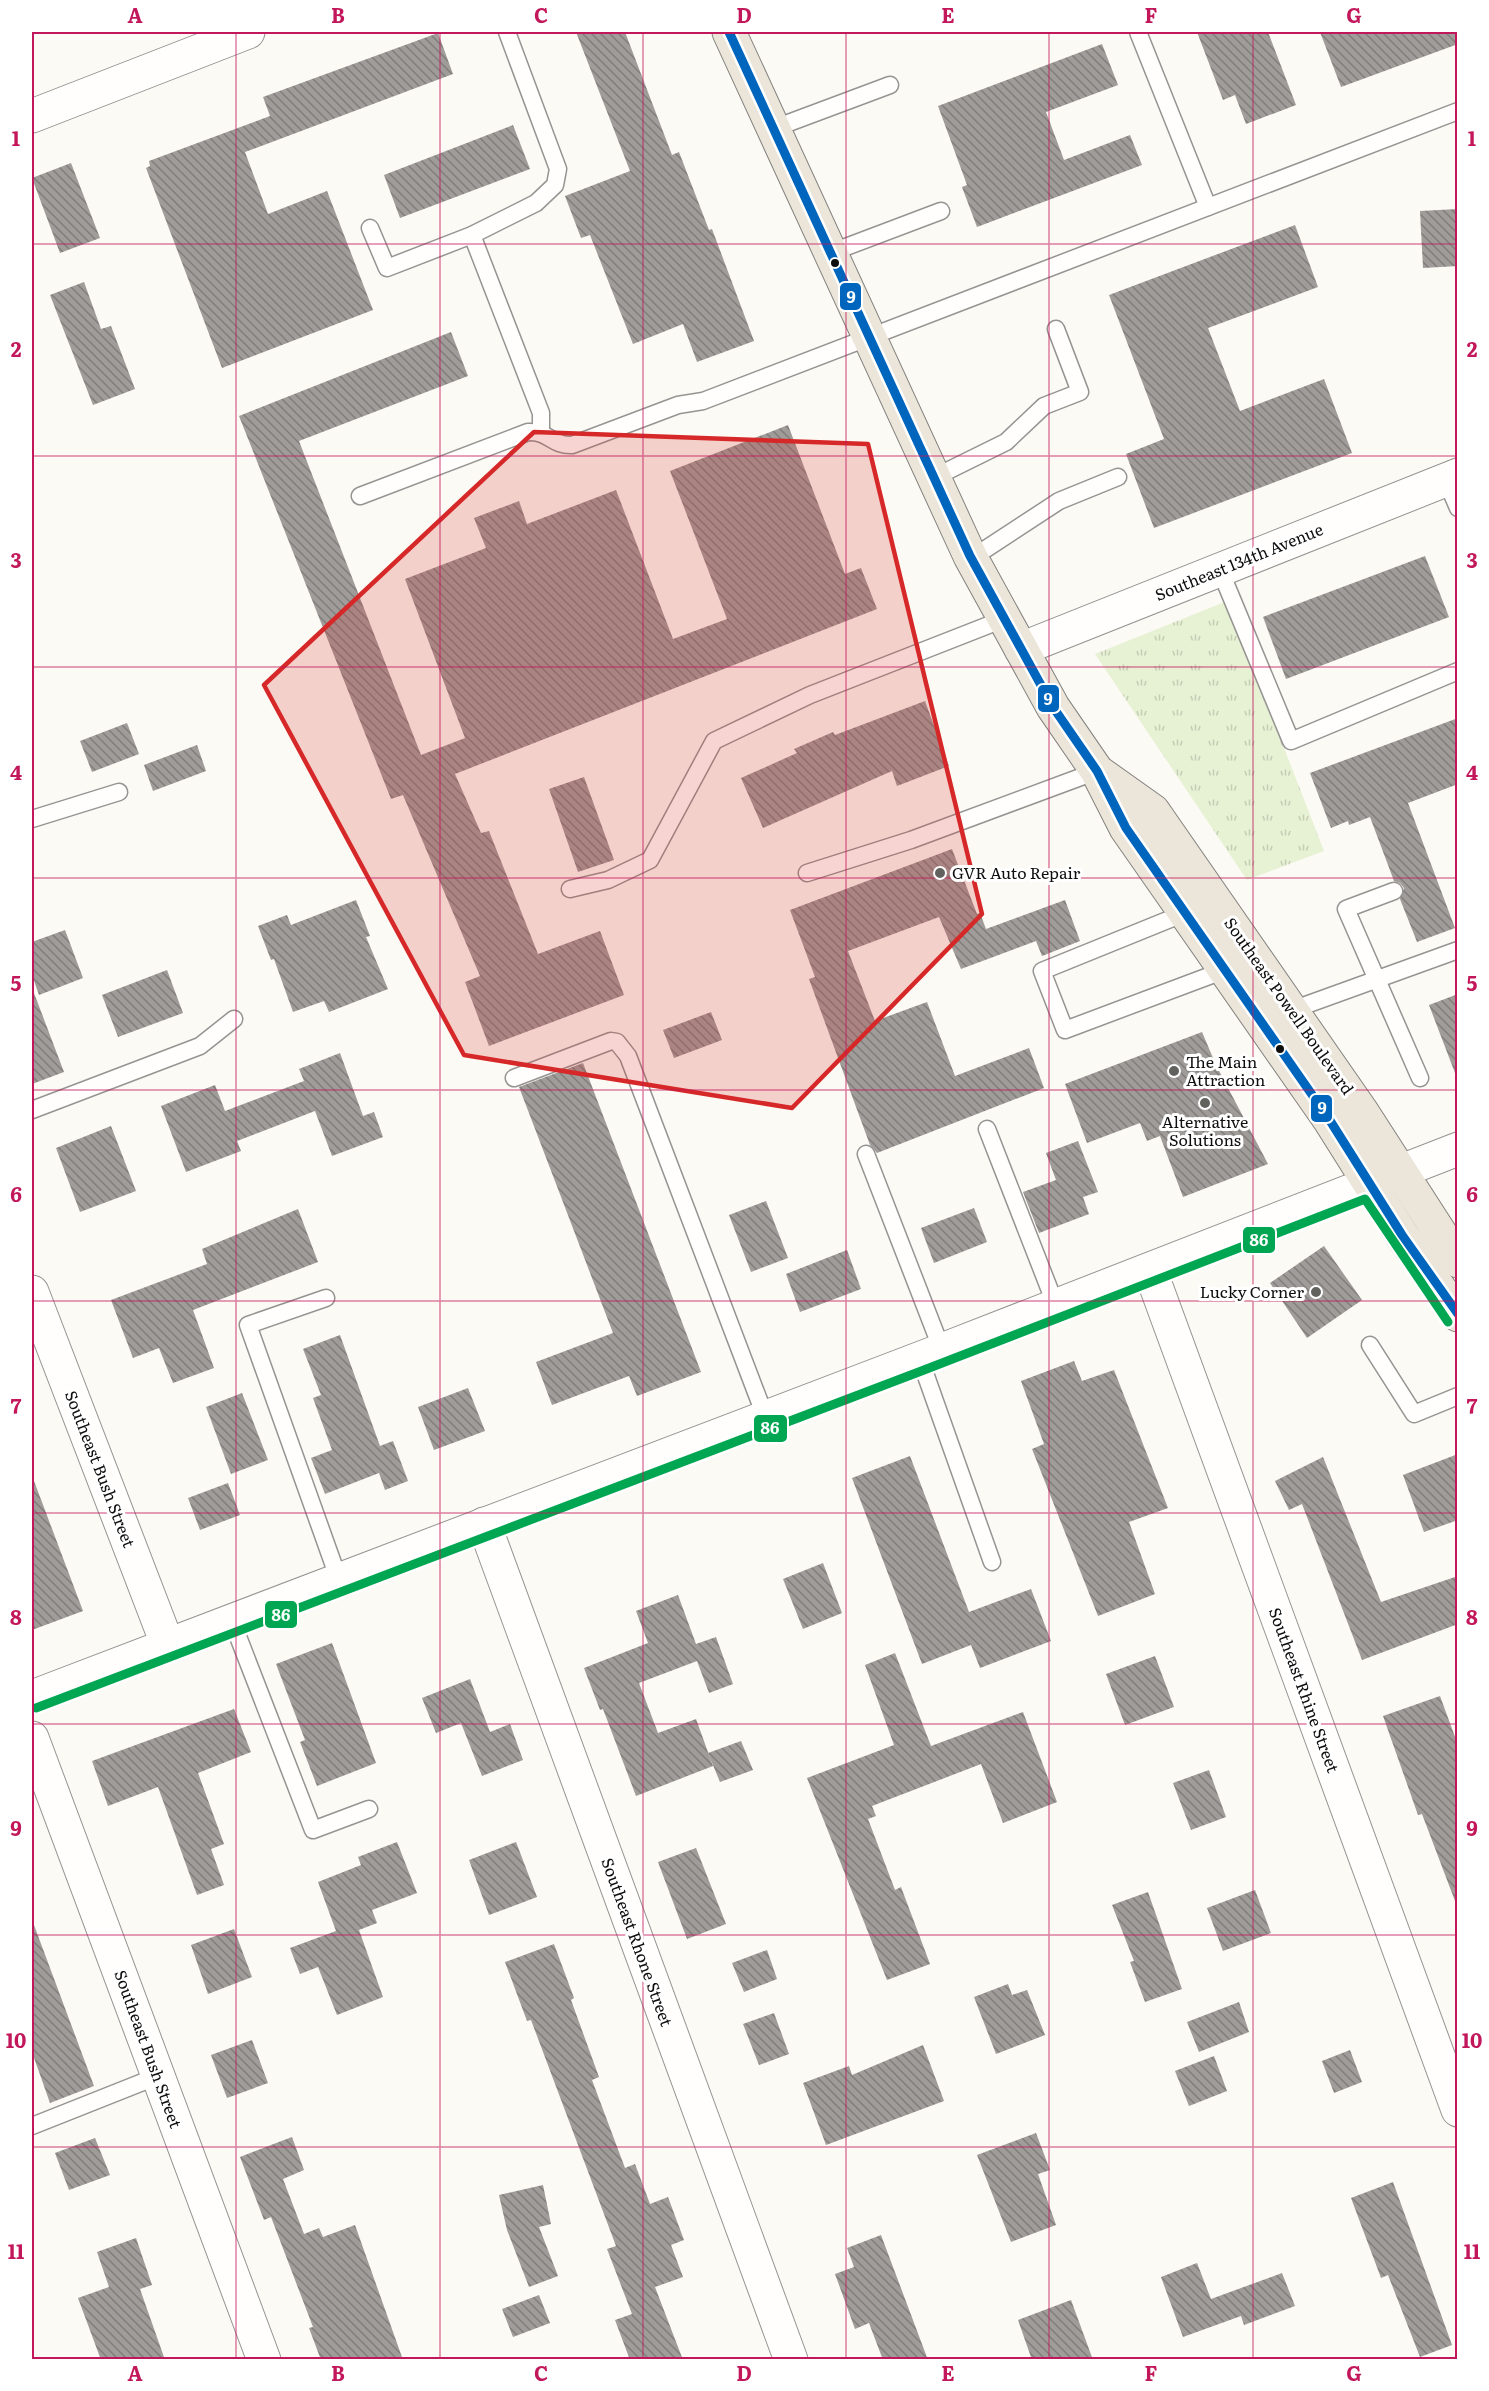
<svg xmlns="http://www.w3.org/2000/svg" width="1489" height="2391" font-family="Literata,serif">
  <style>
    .grass { fill: url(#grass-tufts) }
    .building { fill: url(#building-back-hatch) }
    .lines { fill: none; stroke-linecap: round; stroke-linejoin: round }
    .service-casing { stroke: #959492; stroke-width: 19 }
    .minor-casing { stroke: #959492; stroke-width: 35 }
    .tertiary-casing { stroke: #959492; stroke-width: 35 }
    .primary-casing { stroke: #82827f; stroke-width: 35 }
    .service { stroke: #fffefd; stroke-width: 16 }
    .minor { stroke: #fffefd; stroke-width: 33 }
    .tertiary { stroke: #fffefd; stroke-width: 33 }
    .primary { stroke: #ece6da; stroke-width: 33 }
    .bus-1-casing { stroke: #fff; stroke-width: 14 }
    .bus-2-casing { stroke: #fff; stroke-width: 14 }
    .bus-1 { stroke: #0065bd; stroke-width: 9 }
    .bus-2 { stroke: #00a651; stroke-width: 9 }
    .marked { fill: #d62828; fill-opacity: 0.2; stroke: #d62828; stroke-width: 4.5; stroke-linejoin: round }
    .grid { fill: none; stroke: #c2185b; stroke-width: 1.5; stroke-opacity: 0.55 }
    .bus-dot { fill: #0e0e0e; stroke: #fff; stroke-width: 2 }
    .poi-dot { fill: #61615e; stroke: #fff; stroke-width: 2 }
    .labels { text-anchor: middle; stroke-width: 6; stroke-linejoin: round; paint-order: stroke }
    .street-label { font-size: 16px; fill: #0e0e0e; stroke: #fff }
    .poi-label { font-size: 16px; fill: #0e0e0e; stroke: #fff; text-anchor: start }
    .line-badge { stroke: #fff; stroke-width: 2 }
    .badge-label { font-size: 16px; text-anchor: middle; font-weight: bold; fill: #fff }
    .neatline { fill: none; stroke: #c2185b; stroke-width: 2 }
    .grid-label { font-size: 20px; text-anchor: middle; font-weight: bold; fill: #c2185b }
  </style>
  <defs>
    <pattern id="grass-tufts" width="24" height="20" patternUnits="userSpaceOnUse" patternTransform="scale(1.5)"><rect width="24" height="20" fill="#e7f1d4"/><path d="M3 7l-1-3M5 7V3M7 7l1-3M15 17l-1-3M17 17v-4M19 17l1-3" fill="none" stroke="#c5cdb5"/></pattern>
    <pattern id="building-back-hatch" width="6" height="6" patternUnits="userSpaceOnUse" patternTransform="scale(1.5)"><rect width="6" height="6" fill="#9f9c99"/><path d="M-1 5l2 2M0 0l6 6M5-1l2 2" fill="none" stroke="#807e7b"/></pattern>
  </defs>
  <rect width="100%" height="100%" fill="#fcfaf4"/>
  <path class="grass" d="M1227 601 1324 851 1247 880 1095 654Z"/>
  <g class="building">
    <path d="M576 32H625L672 155 679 152 709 230 712 229 754 341 697 362 683 324 633 344 590 235 581 238 565 196 630 171Z"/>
    <path d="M1197 32H1268L1296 105 1246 124 1235 95 1223 100Z"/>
    <path d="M1320 32H1458V44L1341 87Z"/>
    <path d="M438 33 453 74 245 152 268 214 327 191 373 310 222 368 146 168 150 166 149 161 270 116 263 97Z"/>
    <path d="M1102 44 1118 85 1046 112 1064 160 1130 135 1142 165 977 227 962 187 967 185 938 106Z"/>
    <path d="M513 125 530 169 400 218 384 175Z"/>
    <path d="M71 163 100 238 60 253 32 178Z"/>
    <path d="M1458 209V266L1423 268 1420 211Z"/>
    <path d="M1295 225 1318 287 1208 328 1240 411 1324 379 1352 453 1154 528 1126 454 1164 439 1109 295Z"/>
    <path d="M84 282 101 329 111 326 135 389 93 405 50 295Z"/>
    <path d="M451 332 468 376 299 441 421 755 465 738 405 579 486 548 474 518 519 501 527 524 616 490 673 639 727 619 670 471 788 425 845 574 861 568 877 609 455 774 481 833 489 831 538 954 600 931 624 995 489 1046 465 982 480 976 403 795 391 799 239 416Z"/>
    <path d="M1425 556 1449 617 1286 679 1263 617Z"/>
    <path d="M925 701 949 766 897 786 892 771 763 828 741 778 797 753 794 749 833 732 835 735Z"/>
    <path d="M1458 718V784L1408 803 1455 928 1417 942 1400 899 1404 888 1400 883 1394 881 1370 817 1349 825 1348 821 1331 828 1310 773Z"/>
    <path d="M127 723 139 754 92 772 80 741Z"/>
    <path d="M197 745 206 771 153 791 144 765Z"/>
    <path d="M584 777 614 860 578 872 549 789Z"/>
    <path d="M952 849 977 914 980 913 986 929 1065 900 1080 941 1042 956 1036 941 961 969 939 917 848 951 875 1021 927 1002 955 1076 1029 1048 1044 1088 877 1153 870 1145 809 979 815 977 790 910Z"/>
    <path d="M356 900 370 936 366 937 388 989 329 1012 324 1001 293 1012 274 959 271 960 258 926 287 915 291 925Z"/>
    <path d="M65 930 83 978 39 995 32 975V942Z"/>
    <path d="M167 970 183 1013 118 1037 102 995Z"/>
    <path d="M32 993H34L64 1072 32 1084Z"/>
    <path d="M1458 994V1072L1455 1073 1429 1005Z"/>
    <path d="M711 1012 722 1040 674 1058 663 1030Z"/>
    <path d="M1202 1032 1216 1065 1268 1164 1183 1197 1160 1136 1147 1141 1140 1123 1087 1143 1065 1084Z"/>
    <path d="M340 1053 363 1116 374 1112 383 1137 332 1156 315 1111 237 1141 241 1151 186 1172 161 1106 215 1085 225 1111 304 1081 299 1069Z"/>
    <path d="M583 1063 701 1372 637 1396 629 1376 552 1405 536 1362 613 1333 519 1087Z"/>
    <path d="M111 1126 136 1191 80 1212 56 1148Z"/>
    <path d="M1078 1141 1098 1192 1083 1197 1089 1214 1039 1233 1023 1192 1056 1180 1046 1153Z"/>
    <path d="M766 1201 788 1258 751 1272 729 1215Z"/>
    <path d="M974 1208 987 1242 934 1263 921 1228Z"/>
    <path d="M298 1209 318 1262 193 1310 214 1368 173 1383 159 1348 133 1358 111 1300 207 1264 202 1249Z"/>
    <path d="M1324 1246 1362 1300 1307 1338 1270 1283Z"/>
    <path d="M847 1250 861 1289 800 1312 786 1274Z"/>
    <path d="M340 1335 380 1446 393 1441 408 1481 385 1490 379 1473 325 1494 311 1458 332 1450 313 1398 321 1395 303 1349Z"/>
    <path d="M1074 1361 1082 1381 1114 1370 1168 1508 1129 1522 1155 1594 1098 1616 1032 1449 1044 1444 1021 1381Z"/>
    <path d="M468 1388 485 1431 434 1450 418 1407Z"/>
    <path d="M242 1393 268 1460 231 1474 206 1407Z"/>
    <path d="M1458 1454V1520L1424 1532 1403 1475Z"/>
    <path d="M910 1456 969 1612 1031 1589 1051 1641 980 1668 971 1645 922 1664 852 1478Z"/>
    <path d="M1323 1457 1381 1602 1458 1576V1624L1362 1660 1302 1504 1289 1510 1275 1481Z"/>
    <path d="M32 1481H34L83 1611 32 1630Z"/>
    <path d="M228 1483 240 1515 200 1530 188 1498Z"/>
    <path d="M823 1563 842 1613 803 1629 783 1579Z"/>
    <path d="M678 1595 696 1644 716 1637 733 1684 709 1693 697 1661 639 1683 658 1733 696 1719 713 1766 636 1796 603 1709 600 1710 584 1668 648 1643 636 1611Z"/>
    <path d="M332 1643 376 1763 317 1786 300 1742 305 1740 276 1664Z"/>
    <path d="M895 1653 931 1746 1023 1712 1057 1802 1003 1823 981 1764 872 1806 876 1816 868 1819 895 1890 901 1887 930 1964 887 1980 807 1778 894 1745 865 1665Z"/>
    <path d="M1155 1656 1174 1707 1125 1725 1106 1674Z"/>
    <path d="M470 1679 490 1732 510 1724 523 1760 482 1776 461 1723 436 1733 422 1698Z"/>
    <path d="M1440 1696 1458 1745V1901H1455L1422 1814 1418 1815 1383 1716Z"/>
    <path d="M234 1709 251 1752 198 1773 224 1844 211 1849 224 1885 197 1895 158 1787 108 1806 92 1761Z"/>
    <path d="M741 1741 753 1770 720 1782 708 1753Z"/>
    <path d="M1209 1770 1226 1817 1191 1830 1173 1783Z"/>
    <path d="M397 1842 417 1893 372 1910 377 1923 359 1930 383 1997 337 2015 318 1967 300 1974 290 1948 336 1931 318 1882 361 1865 358 1857Z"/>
    <path d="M516 1842 537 1897 489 1915 469 1860Z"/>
    <path d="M696 1848 726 1924 687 1939 658 1862Z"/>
    <path d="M1255 1890 1271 1933 1223 1951 1207 1908Z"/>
    <path d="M1148 1892 1182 1989 1145 2002 1130 1962 1134 1961 1112 1905Z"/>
    <path d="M34 1925 94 2086 50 2103 32 2052V1926Z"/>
    <path d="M234 1929 252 1977 208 1994 191 1945Z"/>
    <path d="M554 1944 574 1998 571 2000 599 2077 592 2080 625 2168 635 2164 650 2204 668 2197 684 2240 671 2245 683 2277 655 2287 683 2360H630L615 2320 632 2314 607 2249 616 2246 531 2020 527 2021 505 1962Z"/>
    <path d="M767 1950 777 1979 744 1992 732 1963Z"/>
    <path d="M1008 1984 1012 1995 1027 1990 1045 2035 996 2054 974 1997Z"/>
    <path d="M1239 2002 1249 2032 1199 2052 1187 2022Z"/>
    <path d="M774 2013 789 2054 759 2065 743 2024Z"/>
    <path d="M252 2040 268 2083 227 2098 211 2055Z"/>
    <path d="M923 2045 944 2101 826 2145 803 2083 849 2066 852 2075Z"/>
    <path d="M1350 2050 1362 2082 1334 2093 1322 2061Z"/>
    <path d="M1214 2056 1227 2091 1189 2106 1175 2071Z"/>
    <path d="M1036 2133 1050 2170 1038 2174 1056 2225 1011 2242 977 2155Z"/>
    <path d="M292 2137 304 2170 283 2179 304 2234 319 2228 323 2237 355 2225 403 2360H321L309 2328 313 2327 271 2217 264 2220 240 2157Z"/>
    <path d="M95 2138 110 2175 69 2190 55 2153Z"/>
    <path d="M1393 2182 1452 2345 1420 2357 1388 2275 1381 2278 1351 2198Z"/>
    <path d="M543 2185 551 2224 539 2227 558 2276 529 2287 507 2230 499 2195Z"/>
    <path d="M881 2235 928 2360H883L869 2323 855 2329 835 2274 854 2267 847 2248Z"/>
    <path d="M136 2238 152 2285 140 2289 165 2360H101L78 2298 109 2287 97 2252Z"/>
    <path d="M1197 2263 1211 2299 1282 2273 1295 2306 1244 2325 1241 2316 1183 2337 1161 2277Z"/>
    <path d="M539 2295 550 2323 513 2337 502 2309Z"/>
    <path d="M1071 2300 1093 2360H1032L1018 2320Z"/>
  </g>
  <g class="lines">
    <g class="service-casing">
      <g id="service">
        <path d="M1138 32 1208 207"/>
        <path d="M775 128 890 85"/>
        <path d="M370 228 387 268 472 235 536 203 555 185 558 169 507 32"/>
        <path d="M472 235 541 413V431"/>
        <path d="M830 253 941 211"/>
        <path d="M933 478 1006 442 1044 406 1080 392 1056 329"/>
        <path d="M1446 480 1458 508"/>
        <path d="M360 496 528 432C549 431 552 446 572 445L678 405 703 401 1458 111"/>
        <path d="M972 558 1059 501 1118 477"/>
        <path d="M1220 570 1291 741 1458 671"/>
        <path d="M32 819 119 792"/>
        <path d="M807 873 911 840 1097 771"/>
        <path d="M570 889 608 880 650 860 714 741 810 695 1004 619"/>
        <path d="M1394 891 1346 909 1420 1078"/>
        <path d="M1185 913 1042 971 1065 1030 1225 970"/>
        <path d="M1292 1010 1458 950"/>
        <path d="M514 1078 611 1041 617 1042 628 1056 765 1416"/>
        <path d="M32 1110 200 1046 234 1019"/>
        <path d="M987 1129 1056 1306"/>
        <path d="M866 1154 942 1350"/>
        <path d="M326 1298 248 1325 339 1580"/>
        <path d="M1370 1345 1414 1414 1458 1396"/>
        <path d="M920 1359 992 1562"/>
        <path d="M232 1621 313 1830 369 1809"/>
        <path d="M32 2126 158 2076"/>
      </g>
    </g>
    <g class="minor-casing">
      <g id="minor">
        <path d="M32 116 248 32"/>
        <path d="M1021 649 1458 475"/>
        <path d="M1150 1270 1458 2110"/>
        <path d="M32 1292 168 1646"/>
        <path d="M484 1524 791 2360"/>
        <path d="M32 1738 264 2360"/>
      </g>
    </g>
    <g class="tertiary-casing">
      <path id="tertiary" d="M32 1697 942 1350 1458 1149"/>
    </g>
    <g class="primary-casing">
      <g id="primary">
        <path d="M729 32 970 556 1053 707 1097 771 1126 828 1329 1119 1402 1235 1458 1315"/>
        <path d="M1101 774 1153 811 1362 1112 1458 1261"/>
      </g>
    </g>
    <use href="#service" class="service"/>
    <use href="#minor" class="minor"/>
    <use href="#tertiary" class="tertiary"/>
    <use href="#primary" class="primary"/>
    <g class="bus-1-casing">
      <path id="bus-1" d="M729 32 970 556 1053 707 1097 771 1126 828 1329 1119 1402 1235 1458 1314"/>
    </g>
    <g class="bus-2-casing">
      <path id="bus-2" d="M36 1708 924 1370 1365 1199 1448 1322"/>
    </g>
    <use href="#bus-1" class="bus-1"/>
    <use href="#bus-2" class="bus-2"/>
  </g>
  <path class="marked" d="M534 432 868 444 982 914 792 1108 464 1055 264 685Z"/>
  <path class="grid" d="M236 32V2360M440 32V2360M643 32V2360M846 32V2360M1049 32V2360M1253 32V2360M32 244H1458M32 456H1458M32 667H1458M32 878H1458M32 1090H1458M32 1301H1458M32 1513H1458M32 1724H1458M32 1935H1458M32 2147H1458"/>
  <g class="bus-dot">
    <circle cx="835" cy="263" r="5"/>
    <circle cx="1280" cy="1049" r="5"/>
  </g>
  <g class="poi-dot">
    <circle cx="940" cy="873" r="6"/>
    <circle cx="1174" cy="1071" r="6"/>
    <circle cx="1205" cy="1103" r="6"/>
    <circle cx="1316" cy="1292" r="6"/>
  </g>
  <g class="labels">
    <g class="street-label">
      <text transform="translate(1239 562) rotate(-22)" y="6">Southeast 134th Avenue</text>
      <text transform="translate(1289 1006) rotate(55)" y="6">Southeast Powell Boulevard</text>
      <text transform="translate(100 1469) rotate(69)" y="6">Southeast Bush Street</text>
      <text transform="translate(1304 1690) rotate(70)" y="6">Southeast Rhine Street</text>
      <text transform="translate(637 1942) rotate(70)" y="6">Southeast Rhone Street</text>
      <text transform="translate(148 2049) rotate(70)" y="6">Southeast Bush Street</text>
    </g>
    <g class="poi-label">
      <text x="952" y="879">GVR Auto Repair</text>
      <text x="1186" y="1068">The Main<tspan x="1186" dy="18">Attraction</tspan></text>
      <text x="1205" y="1128" text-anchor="middle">Alternative<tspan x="1205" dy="18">Solutions</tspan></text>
      <text x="1304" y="1298" text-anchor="end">Lucky Corner</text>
    </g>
  </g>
  <g class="line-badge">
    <rect x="839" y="282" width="23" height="29" rx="6" fill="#0065bd"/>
    <rect x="1037" y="684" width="23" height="29" rx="6" fill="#0065bd"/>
    <rect x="1310" y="1094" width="23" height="29" rx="6" fill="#0065bd"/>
    <rect x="1242" y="1226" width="34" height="28" rx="6" fill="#00a651"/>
    <rect x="753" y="1414" width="35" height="29" rx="6" fill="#00a651"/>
    <rect x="264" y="1600" width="34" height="29" rx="6" fill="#00a651"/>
  </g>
  <g class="badge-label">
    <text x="851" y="303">9</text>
    <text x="1048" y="705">9</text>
    <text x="1322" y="1114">9</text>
    <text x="1259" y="1246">86</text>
    <text x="770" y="1434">86</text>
    <text x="281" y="1621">86</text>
  </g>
  <rect width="1489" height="2391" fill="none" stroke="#ffffff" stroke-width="66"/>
  <rect x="33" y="33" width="1423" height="2325" class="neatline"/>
  <g class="grid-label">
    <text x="135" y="23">A</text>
    <text x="338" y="23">B</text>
    <text x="541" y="23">C</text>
    <text x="744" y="23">D</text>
    <text x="948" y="23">E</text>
    <text x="1151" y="23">F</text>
    <text x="1354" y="23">G</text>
    <text x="16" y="146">1</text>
    <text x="1472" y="146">1</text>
    <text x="16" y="357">2</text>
    <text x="1472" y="357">2</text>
    <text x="16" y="568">3</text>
    <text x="1472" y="568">3</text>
    <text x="16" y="780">4</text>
    <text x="1472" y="780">4</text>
    <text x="16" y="991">5</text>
    <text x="1472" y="991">5</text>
    <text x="16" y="1202">6</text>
    <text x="1472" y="1202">6</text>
    <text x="16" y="1414">7</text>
    <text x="1472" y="1414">7</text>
    <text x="16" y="1625">8</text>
    <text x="1472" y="1625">8</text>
    <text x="16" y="1836">9</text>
    <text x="1472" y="1836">9</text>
    <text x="16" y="2048">10</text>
    <text x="1472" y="2048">10</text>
    <text x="16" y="2259">11</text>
    <text x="1472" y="2259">11</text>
    <text x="135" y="2381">A</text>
    <text x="338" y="2381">B</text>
    <text x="541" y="2381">C</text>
    <text x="744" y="2381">D</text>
    <text x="948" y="2381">E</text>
    <text x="1151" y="2381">F</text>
    <text x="1354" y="2381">G</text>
  </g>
</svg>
